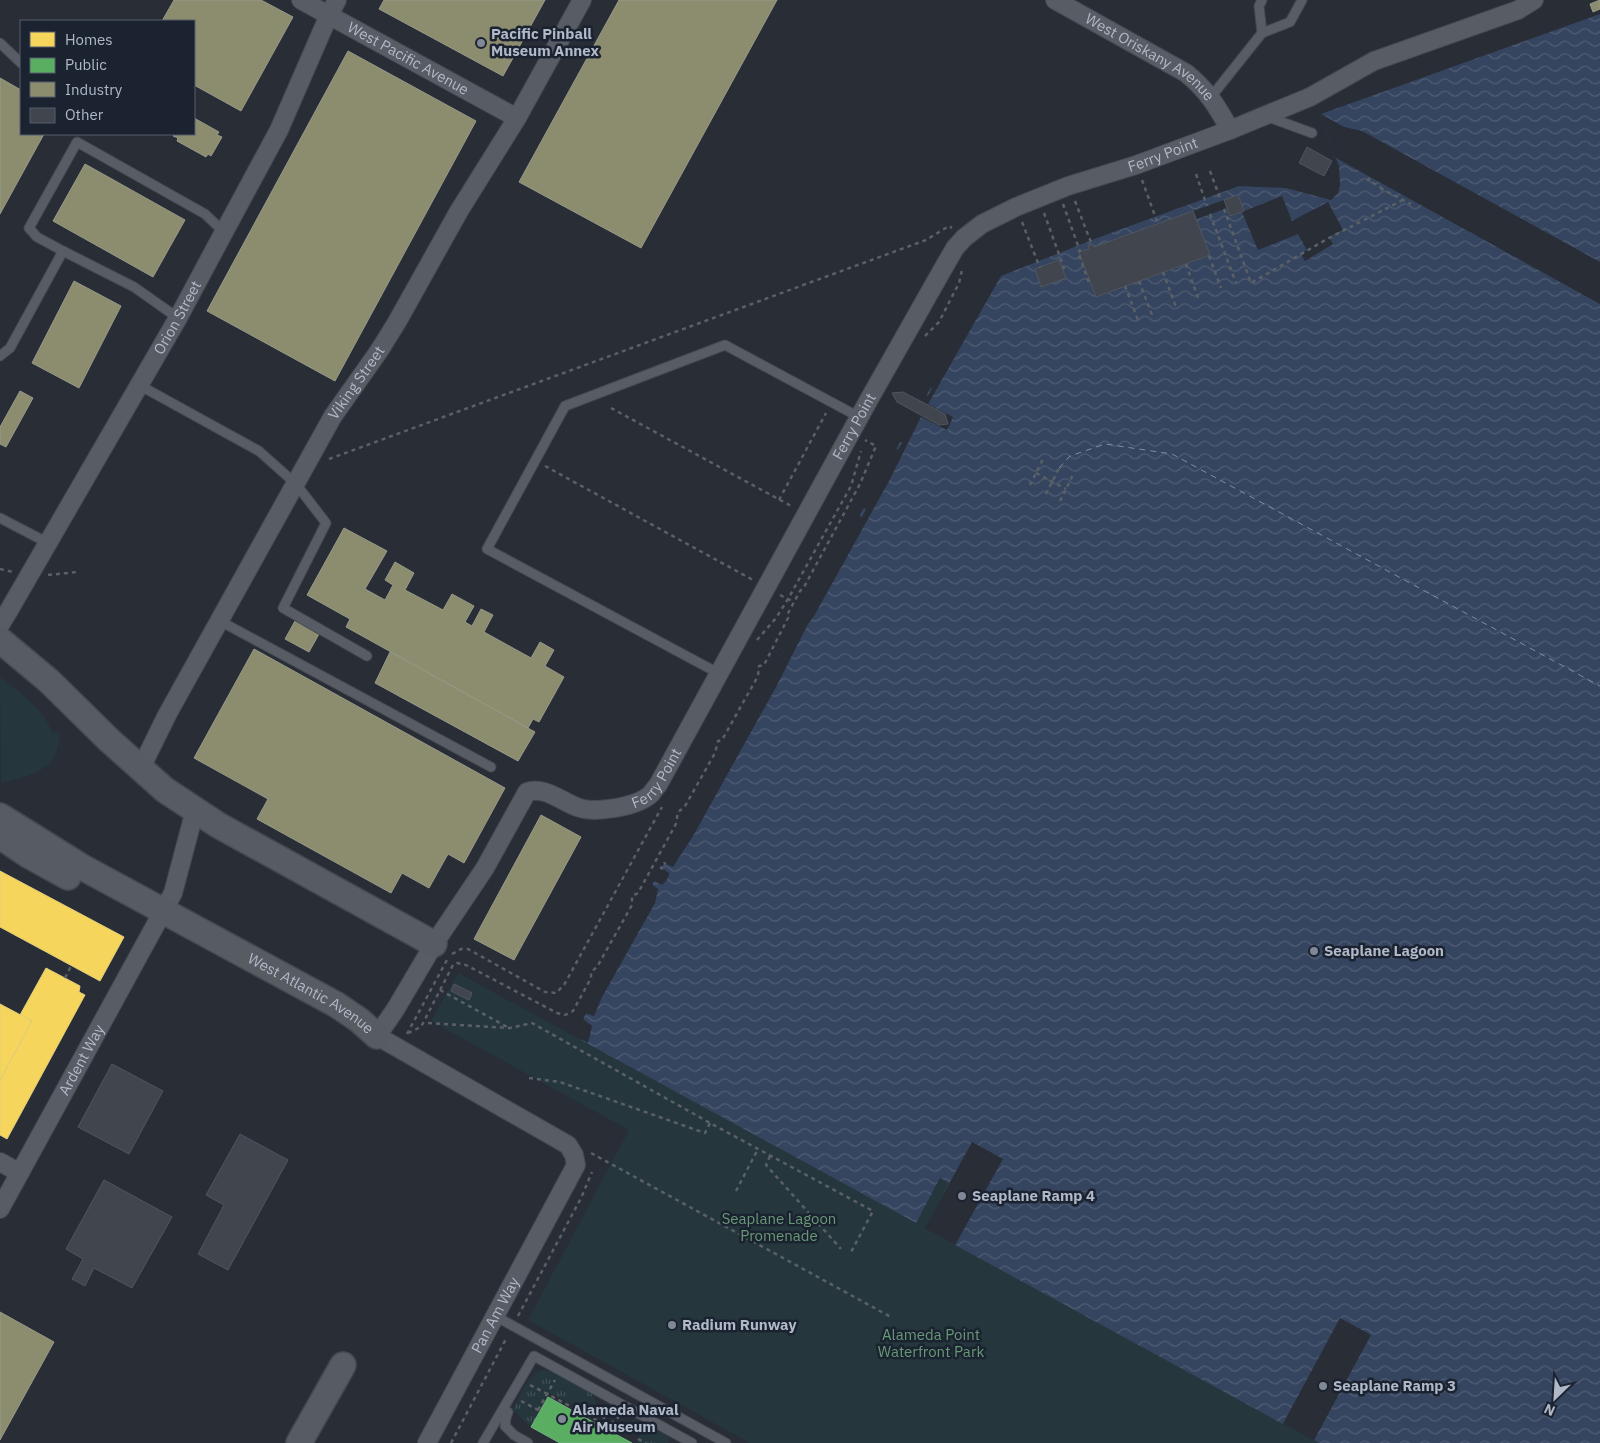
<svg xmlns="http://www.w3.org/2000/svg" width="1600" height="1443" font-family="'IBM Plex Sans',sans-serif">
  <style>
    .grass { fill: url(#grass-tufts) }
    .park { fill: #25373c }
    .water { fill: url(#water-waves) }
    .pier { fill: #282d36 }
    .homes { fill: #f6d55c; stroke: #e1cd7c }
    .public { fill: #5aae61; stroke: #74b180 }
    .industry { fill: #8c8c6e; stroke: #979a89 }
    .lines { fill: none; stroke-linecap: round; stroke-linejoin: round }
    .ferry { stroke: #798eb0; stroke-width: 1; stroke-dasharray: 6 5; stroke-linecap: butt }
    .building { fill: #41454d; stroke: #50555e }
    .lane-casing { stroke: #44484f; stroke-width: 11 }
    .street-casing { stroke: #44484f; stroke-width: 20 }
    .secondary-casing { stroke: #44484f; stroke-width: 28 }
    .path { stroke: #5a6066; stroke-width: 2.5; stroke-dasharray: 4 4; stroke-linecap: butt }
    .lane { stroke: #585c64; stroke-width: 9 }
    .street { stroke: #585c64; stroke-width: 18 }
    .secondary { stroke: #575b62; stroke-width: 25 }
    .poi-dot { fill: #818895; stroke: #1b2331; stroke-width: 2 }
    .labels { text-anchor: middle; stroke-width: 5; stroke-linejoin: round; paint-order: stroke }
    .poi-label { font-size: 15px; font-weight: bold; fill: #b1b9c8; stroke: #1b2331; text-anchor: start }
    .street-label { font-size: 15px; fill: #b1b9c8; stroke: #1b2331 }
    .park-label { font-size: 15px; fill: #689976; stroke: #1b2331 }
  </style>
  <defs>
    <pattern id="grass-tufts" width="24" height="20" patternUnits="userSpaceOnUse" patternTransform="scale(1.25)"><rect width="24" height="20" fill="#25373c"/><path d="M3 7l-1-3M5 7V3M7 7l1-3M15 17l-1-3M17 17v-4M19 17l1-3" fill="none" stroke="#425257"/></pattern>
    <pattern id="water-waves" width="16" height="10" patternUnits="userSpaceOnUse" patternTransform="scale(1.25)"><rect width="16" height="10" fill="#35445f"/><path d="M0 5q4-4 8 0t8 0" fill="none" stroke="#505d74"/></pattern>
  </defs>
  <rect width="100%" height="100%" fill="#282d36"/>
  <g class="grass">
    <path d="M542 1370 552 1372 592 1394 597 1404 593 1416 550 1393 531 1427 513 1410C520 1398 527 1374 542 1370Z"/>
    <path d="M635 1419 671 1437 668 1443H636L641 1434 623 1424Z"/>
  </g>
  <g class="park">
    <path d="M0 677C17 690 47 712 52 733H60C59 740 58 747 56 753 48 774 19 778 1 783Z"/>
    <path d="M458 973 916 1222 946 1168 955 1173 925 1228 1319 1443H750L528 1320 629 1130 431 1021Z"/>
  </g>
  <path class="water" d="M1600 14V1443H1319L1314 1440 1330 1410 1300 1393 1283 1424 955 1245 968 1221 938 1204 949 1183 940 1178 916 1223 581 1040 583 1019 654 886 652 885 664 863 666 864 781 656 776 653 778 649 783 652 787 646 996 270 1259 173 1327 187 1333 181 1335 158 1321 114Z"/>
  <g class="pier">
    <path d="M1321 114 1344 127 1362 131 1600 262V304L1336 158 1339 166 1340 185 1338 193 1331 200 1286 188 1239 186 1097 238 1001 276 928 404 953 417 947 430 921 417 889 481 814 616 808 624 776 687 693 836 673 867 664 863 662 868 669 873V875L666 881 662 885 654 881 652 885 658 889 655 903 602 997 594 1016 585 1013 583 1019 592 1026 588 1043 579 1038 578 1025 583 1012 586 1010 651 887 650 884 653 879 655 878 662 862 665 861 774 663 776 664 781 656 776 653 778 649 783 652 787 646 785 644 857 515 862 517 866 509 861 506 893 448 898 450 902 443 898 440 923 394 928 396 932 388 928 385 994 268 1126 218 1259 171 1293 169 1314 174 1327 184 1330 180 1328 172 1335 158Z"/>
    <path d="M1282 196 1292 221 1328 202 1343 230 1329 237 1333 244 1305 261 1301 254 1307 250 1298 234 1258 250 1242 212Z"/>
    <path d="M1224 200 1227 208 1197 219 1193 211Z"/>
    <path d="M972 1142 1003 1159 955 1245 953 1243 965 1221 937 1206Z"/>
    <path d="M1340 1318 1371 1335 1314 1440 1312 1439 1327 1411 1301 1397 1285 1425 1283 1424Z"/>
  </g>
  <g class="homes">
    <path d="M0 871 124 937 100 981 0 927Z"/>
    <path d="M46 968 80 986 79 992 85 995 7 1139 0 1135V1080L32 1021 20 1015Z"/>
    <path d="M0 1004 32 1021 0 1080Z"/>
  </g>
  <path class="public" d="M548 1397 604 1428 632 1443H560L531 1427Z"/>
  <g class="industry">
    <path d="M174 0H261L293 17 241 111 194 85V21H162Z"/>
    <path d="M384 0H545L503 76 379 9Z"/>
    <path d="M619 0H777L641 248 519 182Z"/>
    <path d="M1600 0V9L1593 12 1590 4Z"/>
    <path d="M348 51 476 121 335 381 207 311Z"/>
    <path d="M0 78 21 90V134H44L0 214Z"/>
    <path d="M194 118 219 132 217 135 222 137 211 156 208 154 206 157 177 141 178 138 173 136 175 134H194Z"/>
    <path d="M85 164 185 220 153 277 53 221Z"/>
    <path d="M74 281 121 306 79 388 32 363Z"/>
    <path d="M20 391 33 398 6 447 0 444V427Z"/>
    <path d="M344 528 387 551 365 589 385 600 393 585 385 580 395 562 414 573 405 590 443 610 452 594 474 606 465 622 472 626 481 609 493 615 484 632 531 658 540 642 554 650 545 666 564 677 539 722 533 719 528 728 346 627 350 619 307 595Z"/>
    <path d="M295 621 319 634 309 652 285 639Z"/>
    <path d="M254 649 505 788 464 863 448 854 429 888 402 873 391 893 257 819 268 799 194 758Z"/>
    <path d="M390 652 535 732 518 761 375 683Z"/>
    <path d="M541 815 581 837 514 960 474 939Z"/>
    <path d="M0 1312 54 1342 0 1440Z"/>
  </g>
  <g class="lines">
    <path class="ferry" d="M1059 468 1070 456 1105 444 1172 454 1600 686"/>
  </g>
  <g class="building">
    <path d="M1307 147 1332 161 1324 176 1299 163Z"/>
    <path d="M1238 195 1244 211 1230 216 1224 200Z"/>
    <path d="M1193 211 1210 255 1096 297 1079 252 1089 249 1088 246 1093 244 1094 247Z"/>
    <path d="M1059 260 1066 278 1041 287 1035 269Z"/>
    <path d="M903 392 945 414 948 424 939 425 897 402 892 393Z"/>
    <path d="M454 984 472 993 469 1000 451 991Z"/>
    <path d="M112 1064 163 1091 129 1154 78 1127Z"/>
    <path d="M240 1134 288 1160 228 1270 198 1254 224 1205 206 1195Z"/>
    <path d="M104 1180 172 1217 132 1288 94 1268 85 1286 72 1279 83 1259 66 1249Z"/>
  </g>
  <g class="lines">
    <g class="lane-casing">
      <g id="lane">
        <path d="M1262 33 1259 6 1262 0"/>
        <path d="M0 43 21 63"/>
        <path d="M1211 97 1262 33 1290 22 1302 0"/>
        <path d="M1268 117 1312 133"/>
        <path d="M63 251 37 237 29 228 77 142 205 214 224 232"/>
        <path d="M0 356 10 348 63 251 134 287 178 318"/>
        <path d="M139 385 259 451 296 484 326 523 283 608 367 656"/>
        <path d="M0 518 48 543"/>
        <path d="M220 621 491 767"/>
        <path d="M718 673 487 549 565 406 725 345 859 417"/>
        <path d="M495 1316 726 1443"/>
        <path d="M503 1409 508 1412 506 1418 505 1426 514 1435 528 1443"/>
        <path d="M483 1443 534 1356 692 1443"/>
      </g>
    </g>
    <g class="street-casing">
      <g id="street">
        <path id="s1" d="M301 0 517 118"/>
        <path id="s2" d="M1055 0 1186 73C1207 90 1217 106 1230 130"/>
        <path id="s3" d="M0 625 8 612 178 318 224 232 279 130 329 15 337 0"/>
        <path id="s4" d="M140 770 167 715 333 416 379 351 397 322 459 211 517 118 582 0"/>
        <path d="M0 1162 20 1173"/>
        <path id="s5" d="M0 1209 173 893 195 810"/>
        <path id="s6" d="M427 1443 576 1165 574 1155 568 1145 377 1036 395 1010 434 944 485 868 527 792C544 786 561 801 577 807 594 814 637 807 651 794 653 791 655 788 658 785L867 403 944 267 955 248 964 238 982 224 1016 207 1068 186 1136 165 1230 130 1310 97 1374 61 1518 10 1534 0"/>
      </g>
    </g>
    <g class="secondary-casing">
      <g id="secondary">
        <path d="M0 640 49 681 109 740 165 790 218 825 434 944"/>
        <path id="s7" d="M0 816 82 867 337 1005 359 1020 377 1036"/>
        <path d="M0 836 28 855 68 877"/>
        <path d="M299 1443 343 1365"/>
      </g>
    </g>
    <g class="path">
      <path d="M1210 171 1221 201"/>
      <path d="M1196 174 1207 206"/>
      <path d="M1370 178 1368 180 1382 188"/>
      <path d="M1142 180 1158 224"/>
      <path d="M1380 188 1411 204"/>
      <path d="M1075 201 1092 245"/>
      <path d="M1063 204 1080 251 1078 252 1090 286"/>
      <path d="M1224 209 1251 283 1329 238 1403 200"/>
      <path d="M1044 213 1064 268 1062 269"/>
      <path d="M1210 214 1236 283"/>
      <path d="M1022 222 1040 268"/>
      <path d="M1209 256 1221 288"/>
      <path d="M1186 264 1198 298"/>
      <path d="M1163 272 1176 307"/>
      <path d="M1139 281 1152 315"/>
      <path d="M1125 286 1138 320"/>
      <path d="M925 336 939 322 959 283 962 270"/>
      <path d="M611 408 793 507"/>
      <path d="M329 459 926 240 949 226 952 228"/>
      <path d="M545 466 753 580"/>
      <path d="M1036 473 1066 489"/>
      <path d="M1030 485 1043 459"/>
      <path d="M1046 494 1059 468"/>
      <path d="M779 500 826 413"/>
      <path d="M1060 501 1073 475"/>
      <path d="M0 569 13 572"/>
      <path d="M48 575 77 572"/>
      <path d="M780 595 794 602"/>
      <path d="M757 640 776 618 788 599 851 486 861 451"/>
      <path d="M663 869 661 868 664 863 666 864"/>
      <path d="M452 954 461 949H468L545 992 556 993 564 985 662 807"/>
      <path d="M65 978 71 966"/>
      <path d="M440 990 509 1028"/>
      <path d="M428 1023 510 1028 532 1023 710 1123 873 1211 850 1254"/>
      <path d="M408 1033 421 1027 453 965 457 963 466 965 557 1013 565 1015 573 1011 591 978V972L597 967 632 905V896L638 893 677 822C677 815 677 811 684 808L715 753 718 741 722 740 758 676 759 666 764 665 788 618 787 615 800 591 804 587 860 484 876 446 865 440"/>
      <path d="M407 1034 448 958"/>
      <path d="M529 1078 560 1082 705 1133 710 1123"/>
      <path d="M591 1153 891 1317"/>
      <path d="M770 1156 766 1165 841 1249"/>
      <path d="M736 1191 758 1149"/>
      <path d="M518 1316 581 1198 592 1172"/>
      <path d="M530 1385 604 1424"/>
      <path d="M521 1401 540 1411"/>
      <path d="M604 1407V1428"/>
      <path d="M538 1410 555 1380"/>
      <path d="M604 1428 619 1417"/>
      <path d="M638 1439 646 1443"/>
      <path d="M451 1443 507 1337"/>
    </g>
    <use href="#lane" class="lane"/>
    <use href="#street" class="street"/>
    <use href="#secondary" class="secondary"/>
  </g>
  <g class="poi-dot">
    <circle cx="481" cy="43" r="5"/>
    <circle cx="1314" cy="951" r="5"/>
    <circle cx="962" cy="1196" r="5"/>
    <circle cx="672" cy="1325" r="5"/>
    <circle cx="1323" cy="1386" r="5"/>
    <circle cx="562" cy="1419" r="5"/>
  </g>
  <g class="labels">
    <g class="poi-label">
      <text x="491" y="39">Pacific Pinball<tspan x="491" dy="17">Museum Annex</tspan></text>
      <text x="1324" y="956">Seaplane Lagoon</text>
      <text x="972" y="1201">Seaplane Ramp 4</text>
      <text x="682" y="1330">Radium Runway</text>
      <text x="1333" y="1391">Seaplane Ramp 3</text>
      <text x="572" y="1415">Alameda Naval<tspan x="572" dy="17">Air Museum</tspan></text>
    </g>
    <g class="street-label">
      <text dy="5" stroke="none"><textPath href="#s1" startOffset="122">West Pacific Avenue</textPath></text>
      <text dy="5" stroke="none"><textPath href="#s2" startOffset="111">West Oriskany Avenue</textPath></text>
      <text dy="5" stroke="none"><textPath href="#s6" startOffset="1830">Ferry Point</textPath></text>
      <text dy="5" stroke="none"><textPath href="#s3" startOffset="355">Orion Street</textPath></text>
      <text dy="5" stroke="none"><textPath href="#s4" startOffset="444">Viking Street</textPath></text>
      <text dy="5" stroke="none"><textPath href="#s6" startOffset="1395">Ferry Point</textPath></text>
      <text dy="5" stroke="none"><textPath href="#s6" startOffset="990">Ferry Point</textPath></text>
      <text dy="5" stroke="none"><textPath href="#s7" startOffset="358">West Atlantic Avenue</textPath></text>
      <text dy="5" stroke="none"><textPath href="#s5" startOffset="170">Ardent Way</textPath></text>
      <text dy="5" stroke="none"><textPath href="#s6" startOffset="145">Pan Am Way</textPath></text>
    </g>
    <g class="park-label">
      <text x="779" y="1224">Seaplane Lagoon<tspan x="779" dy="17">Promenade</tspan></text>
      <text x="931" y="1340">Alameda Point<tspan x="931" dy="17">Waterfront Park</tspan></text>
    </g>
  </g>
  <rect x="20" y="20" width="175" height="115" fill="#1b2331" stroke="#575f6d"/>
  <rect x="30" y="32" width="25" height="15" fill="#f6d55c" stroke="#575f6d"/>
  <text x="65" y="45" font-size="15" fill="#b1b9c8">Homes</text>
  <rect x="30" y="58" width="25" height="15" fill="#5aae61" stroke="#575f6d"/>
  <text x="65" y="70" font-size="15" fill="#b1b9c8">Public</text>
  <rect x="30" y="82" width="25" height="15" fill="#8c8c6e" stroke="#575f6d"/>
  <text x="65" y="95" font-size="15" fill="#b1b9c8">Industry</text>
  <rect x="30" y="108" width="25" height="15" fill="#41454d" stroke="#575f6d"/>
  <text x="65" y="120" font-size="15" fill="#b1b9c8">Other</text>
  <g transform="translate(1555 1398) rotate(205)" stroke="#1b2331" stroke-width="4" paint-order="stroke">
  <path d="M0-4L9 19L0 12L-9 19Z" fill="#b1b9c8"/>
  <text y="-8" font-size="14" font-weight="bold" text-anchor="middle" fill="#b1b9c8">N</text>
  </g>
</svg>
